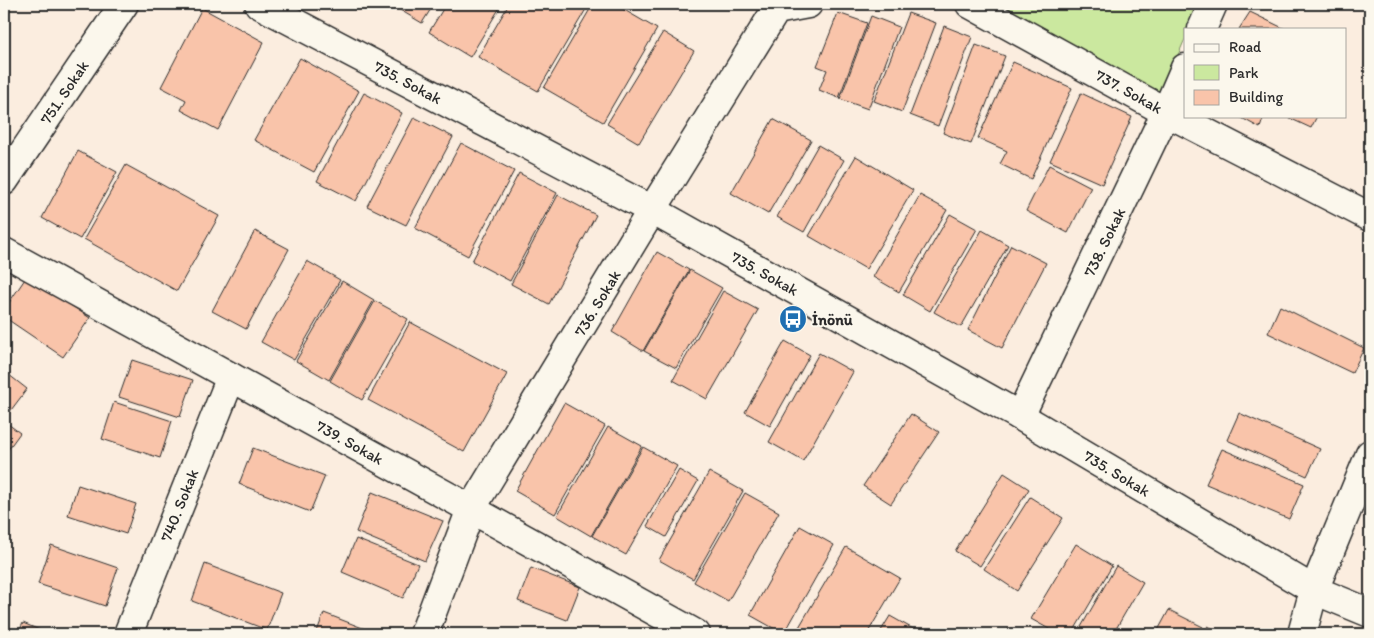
<svg xmlns="http://www.w3.org/2000/svg" width="1374" height="638" font-family="Itim,sans-serif">
  <style>
    .green { fill: #cbe89f; stroke: #7b8a65 }
    .building { fill: #f9c4aa; stroke: #2b2b2b }
    .lines { fill: none; stroke-linecap: round; stroke-linejoin: round }
    .minor-casing { stroke: #2b2b2b; stroke-width: 31 }
    .minor { stroke: #fbf7ec; stroke-width: 28 }
    .labels { text-anchor: middle; stroke-width: 4; stroke-linejoin: round; paint-order: stroke }
    .street-label { font-size: 16px; fill: #2b2b2b; stroke: #fbf7ec }
    .poi-label { font-size: 16px; font-weight: bold; fill: #2b2b2b; stroke: #fbf7ec; text-anchor: start }
  </style>
  <rect width="100%" height="100%" fill="#fbeddf"/>
  <filter id="ink" filterUnits="userSpaceOnUse"><feTurbulence type="fractalNoise" baseFrequency=".02" numOctaves="2"/><feDisplacementMap in="SourceGraphic" scale="10" xChannelSelector="R" yChannelSelector="G"/><feConvolveMatrix kernelMatrix="1 2 1 2 8 2 1 2 1" color-interpolation-filters="sRGB"/></filter>
  <g filter="url(#ink)">
    <path class="green" d="M994 4H1201L1190 29H1185V39L1160 96Z"/>
    <g class="building">
      <path d="M390 4H434L422 23Z"/>
      <path d="M446 4H502L470 57 429 32Z"/>
      <path d="M509 4H589L538 91 478 57Z"/>
      <path d="M593 4H614L657 29 603 122 544 88Z"/>
      <path d="M202 8 264 42 218 130 181 110 186 100 161 87Z"/>
      <path d="M1250 12 1285 29H1239Z"/>
      <path d="M838 13 867 23 839 98 819 90 827 70 817 66Z"/>
      <path d="M908 13 936 23 902 112 874 101Z"/>
      <path d="M871 16 899 27 868 109 840 99Z"/>
      <path d="M944 26 972 37 938 126 910 115Z"/>
      <path d="M663 32 694 51 639 143 607 124Z"/>
      <path d="M976 45 1005 56 971 144 943 133Z"/>
      <path d="M300 58 359 91 314 172 254 140Z"/>
      <path d="M1013 62 1072 88 1031 179 1000 164 1007 151 978 138Z"/>
      <path d="M364 93 402 113 356 201 317 181Z"/>
      <path d="M1081 93 1132 117 1102 184 1050 161Z"/>
      <path d="M1238 116H1264L1260 128Z"/>
      <path d="M1285 116H1317L1311 128Z"/>
      <path d="M414 117 453 137 406 225 367 206Z"/>
      <path d="M773 119 811 140 768 214 731 193Z"/>
      <path d="M461 143 514 171 468 256 415 228Z"/>
      <path d="M818 145 844 160 804 232 777 217Z"/>
      <path d="M78 151 117 172 80 239 42 218Z"/>
      <path d="M856 156 913 190 866 269 809 236Z"/>
      <path d="M126 165 219 216 177 291 84 239Z"/>
      <path d="M1049 165 1091 187 1068 233 1026 211Z"/>
      <path d="M519 173 557 193 510 281 472 261Z"/>
      <path d="M558 195 596 215 549 304 511 284Z"/>
      <path d="M920 195 947 210 899 292 873 277Z"/>
      <path d="M950 214 977 229 930 311 903 295Z"/>
      <path d="M982 230 1008 245 961 327 934 312Z"/>
      <path d="M255 231 289 249 246 329 212 311Z"/>
      <path d="M1011 245 1046 263 1002 348 968 330Z"/>
      <path d="M657 252 689 270 643 351 612 332Z"/>
      <path d="M307 261 340 280 294 360 261 342Z"/>
      <path d="M690 270 722 288 676 368 644 351Z"/>
      <path d="M27 276 90 318 63 357 4 317V310Z"/>
      <path d="M342 281 374 300 329 380 296 361Z"/>
      <path d="M723 291 758 310 707 399 673 380Z"/>
      <path d="M375 301 408 319 362 400 330 381Z"/>
      <path d="M1280 306 1364 348 1352 373 1268 333Z"/>
      <path d="M410 322 507 374 464 452 368 400Z"/>
      <path d="M785 341 810 355 770 426 745 412Z"/>
      <path d="M819 353 853 372 803 461 769 442Z"/>
      <path d="M132 360 193 380 180 417 119 397Z"/>
      <path d="M4 371 27 389 5 418 4 416Z"/>
      <path d="M114 402 172 421 160 458 102 439Z"/>
      <path d="M564 403 605 426 555 514 515 491Z"/>
      <path d="M1239 413 1320 449 1307 476 1227 440Z"/>
      <path d="M911 414 939 432 891 504 863 486Z"/>
      <path d="M4 421 20 433 4 455Z"/>
      <path d="M608 427 642 446 591 536 557 516Z"/>
      <path d="M643 447 677 466 626 555 592 536Z"/>
      <path d="M253 448 325 476 310 512 239 484Z"/>
      <path d="M1222 449 1304 484 1289 519 1206 484Z"/>
      <path d="M679 470 698 481 666 537 647 526Z"/>
      <path d="M709 472 743 491 693 579 659 560Z"/>
      <path d="M1004 473 1029 489 980 566 955 551Z"/>
      <path d="M78 485 136 504 126 534 68 515Z"/>
      <path d="M372 492 443 521 425 561 356 532Z"/>
      <path d="M745 493 779 512 728 601 694 582Z"/>
      <path d="M1030 497 1063 518 1017 591 984 569Z"/>
      <path d="M800 526 834 545 784 634 750 615Z"/>
      <path d="M356 539 418 564 403 598 342 572Z"/>
      <path d="M1076 544 1112 566 1072 634H1058L1031 619Z"/>
      <path d="M51 545 118 568 105 606 38 584Z"/>
      <path d="M846 547 900 578 867 634H795Z"/>
      <path d="M205 564 281 593 267 630 192 601Z"/>
      <path d="M1116 566 1143 582 1113 634H1077Z"/>
      <path d="M531 568 580 587 567 620 518 601Z"/>
      <path d="M1169 610 1203 627 1199 634H1156Z"/>
      <path d="M324 613 378 634H316Z"/>
      <path d="M890 616 922 634H879Z"/>
      <path d="M23 623 49 634H18Z"/>
      <path d="M1208 626 1223 634H1203Z"/>
      <path d="M654 628 663 634H650Z"/>
    </g>
    <g class="lines">
      <g class="minor-casing">
        <g id="minor">
          <path d="M259 4 652 210 1020 416 1314 590 1370 613"/>
          <path d="M970 4 1166 112 1370 217"/>
          <path d="M1202 29 1213 4"/>
          <path d="M4 181 124 4"/>
          <path d="M4 252 471 509 696 634"/>
          <path d="M1020 416 1166 112 1185 68"/>
          <path d="M128 634 231 377"/>
          <path d="M424 634 471 509 652 210 776 10 808 4"/>
          <path d="M1302 634 1314 590 1370 454"/>
        </g>
      </g>
      <use href="#minor" class="minor"/>
    </g>
  </g>
  <defs>
    <g id="bus-disc" transform="scale(1.4375)"><circle r="9.5" fill="#1f6fb2" stroke="#fbf7ec"/><path d="M-5-6H5V4H4V6H2V4H-2V6H-4V4H-5ZM-3.5-4V0h7V-4ZM-3.5 1.2v1.5H-2V1.2ZM2 1.2v1.5H3.5V1.2Z" fill="#fff"/></g>
  </defs>
  <g fill-rule="evenodd">
    <use href="#bus-disc" x="793" y="319"/>
  </g>
  <g class="labels">
    <g class="street-label">
      <text transform="translate(408 82) rotate(28)" y="6">735. Sokak</text>
      <text transform="translate(1129 91) rotate(29)" y="6">737. Sokak</text>
      <text transform="translate(64 92) rotate(-56)" y="6">751. Sokak</text>
      <text transform="translate(1104 242) rotate(-64)" y="6">738. Sokak</text>
      <text transform="translate(765 273) rotate(29)" y="6">735. Sokak</text>
      <text transform="translate(597 303) rotate(-59)" y="6">736. Sokak</text>
      <text transform="translate(350 442) rotate(29)" y="6">739. Sokak</text>
      <text transform="translate(1117 473) rotate(31)" y="6">735. Sokak</text>
      <text transform="translate(179 505) rotate(-68)" y="6">740. Sokak</text>
    </g>
    <g class="poi-label">
      <text x="812" y="325">İnönü</text>
    </g>
  </g>
  <rect width="1374" height="638" fill="none" stroke="#fbf7ec" stroke-width="20"/>
  <rect x="10" y="10" width="1354" height="618" fill="none" stroke="#2b2b2b" stroke-width="2" filter="url(#ink)"/>
  <rect x="1184" y="28" width="162" height="90" fill="#fbf7ec" stroke="#a8a59f"/>
  <rect x="1194" y="44" width="25" height="8" fill="#fbf7ec" stroke="#a8a59f"/>
  <text x="1229" y="52" font-size="15" fill="#2b2b2b">Road</text>
  <rect x="1194" y="65" width="25" height="15" fill="#cbe89f" stroke="#a8a59f"/>
  <text x="1229" y="78" font-size="15" fill="#2b2b2b">Park</text>
  <rect x="1194" y="90" width="25" height="15" fill="#f9c4aa" stroke="#a8a59f"/>
  <text x="1229" y="102" font-size="15" fill="#2b2b2b">Building</text>
</svg>
